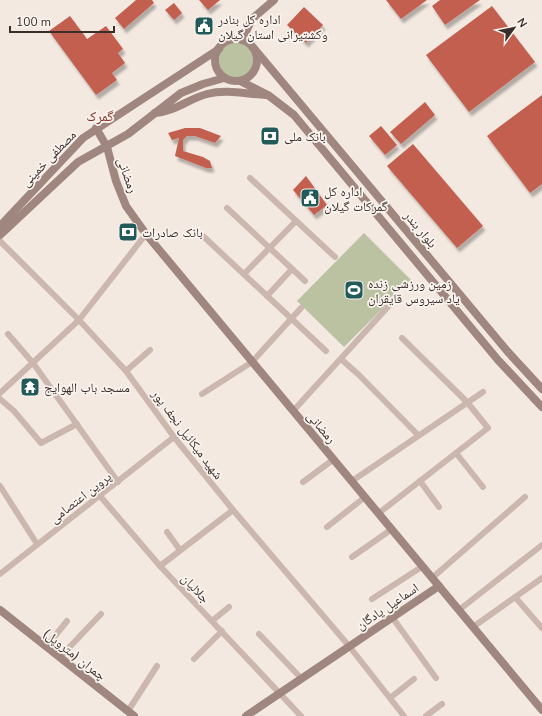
<svg xmlns="http://www.w3.org/2000/svg" width="542" height="716" font-family="'Nunito Sans','Noto Naskh Arabic',sans-serif">
  <style>
    .green { fill: #bac2a1 }
    .building { fill: #c25f50; filter: url(#shadow) }
    .lines { fill: none; stroke-linecap: round; stroke-linejoin: round }
    .street { stroke: #cbb7ad; stroke-width: 6 }
    .secondary { stroke: #9f867e; stroke-width: 8 }
    .labels { text-anchor: middle; stroke-width: 3.5; stroke-linejoin: round; paint-order: stroke }
    .poi-label { font-size: 13px; fill: #3a2e2b; stroke: #faf3ee; text-anchor: start }
    .street-label { font-size: 13px; fill: #3a2e2b; stroke: #faf3ee }
    .neighbourhood-label { font-size: 14px; fill: #863326; stroke: #faf3ee }
  </style>
  <defs>
    <filter id="shadow"><feDropShadow dx="2.5" dy="4.5" stdDeviation="1" flood-color="#0004"/></filter>
  </defs>
  <rect width="100%" height="100%" fill="#f3e9e1"/>
  <g class="green">
    <circle cx="237" cy="60" r="18"/>
    <path d="M364 233 411 280 344 347 297 301Z"/>
  </g>
  <g class="building">
    <path d="M136 0H152L154 3 124 29 115 18Z"/>
    <path d="M199 0H220L208 10Z"/>
    <path d="M386 0H427L401 19Z"/>
    <path d="M440 0H480L445 25 432 6Z"/>
    <path d="M174 3 182 13 174 20 165 10Z"/>
    <path d="M492 6 535 62 469 112 426 55Z"/>
    <path d="M304 7 323 25 306 43 287 25Z"/>
    <path d="M70 16 87 39 106 26 123 49 118 53 125 63 112 73 117 80 96 95 49 31Z"/>
    <path d="M542 95V184L530 193 487 136Z"/>
    <path d="M425 102 435 115 401 144 390 132Z"/>
    <path d="M381 126 397 145 385 155 369 136Z"/>
    <path d="M185 128H200L221 136 215 143 195 136H187L183 140V151L203 157 210 161 212 168H206L175 156 179 138 172 140 168 133Z"/>
    <path d="M413 144 483 226 457 248 387 166Z"/>
    <path d="M306 176 327 205 314 215 293 190Z"/>
  </g>
  <g class="lines">
    <g class="street">
      <path d="M250 178 335 257"/>
      <path d="M227 208 305 281"/>
      <path d="M203 236 326 351"/>
      <path d="M1 242 79 320 126 371 174 437 233 510 349 646 404 716"/>
      <path d="M244 274 296 221"/>
      <path d="M267 296 292 269"/>
      <path d="M8 334 33 363 118 482"/>
      <path d="M341 359 359 375 418 435"/>
      <path d="M126 371 150 350"/>
      <path d="M0 393 79 320 146 234"/>
      <path d="M202 394 252 362 301 308"/>
      <path d="M0 399 14 411 41 443 77 424"/>
      <path d="M293 411 396 298"/>
      <path d="M456 453 483 487"/>
      <path d="M352 481 483 392"/>
      <path d="M420 481 439 507"/>
      <path d="M303 482 334 459"/>
      <path d="M0 486 37 544"/>
      <path d="M100 496 160 566 301 716"/>
      <path d="M379 513 488 428 467 402 402 338"/>
      <path d="M327 527 365 497"/>
      <path d="M167 532 180 550"/>
      <path d="M352 557 392 529"/>
      <path d="M160 566 233 510"/>
      <path d="M0 574 174 437"/>
      <path d="M432 578 525 497"/>
      <path d="M515 597 542 628"/>
      <path d="M372 599 423 566"/>
      <path d="M459 610 542 545"/>
      <path d="M392 617 436 678"/>
      <path d="M212 621 229 607"/>
      <path d="M473 627 542 578"/>
      <path d="M259 634 301 678"/>
      <path d="M46 647 67 621"/>
      <path d="M60 657 101 614"/>
      <path d="M194 659 222 631"/>
      <path d="M390 698 414 679"/>
      <path d="M128 711 157 666"/>
      <path d="M426 716 442 704"/>
    </g>
    <g class="secondary">
      <circle cx="236" cy="60" r="21"/>
      <path d="M242 40 252 19 274 0"/>
      <path d="M252 46 508 352 542 389"/>
      <path d="M240 81 268 95 294 115 498 360 542 407"/>
      <path d="M155 113C174 112 188 99 207 94 226 89 246 94 266 95"/>
      <path d="M96 128 107 147 116 181 126 206 146 234 542 710"/>
      <path d="M0 226 83 138 219 49"/>
      <path d="M0 235 78 162 128 134 181 93 203 84 224 78"/>
      <path d="M0 610 134 716"/>
      <path d="M246 716 439 586"/>
    </g>
  </g>
  <defs>
    <g id="civic-square" transform="scale(1)"><rect x="-9" y="-9" width="18" height="18" rx="4" fill="#215a58" stroke="#faf3ee"/><path d="M-.6-6.5H3V-4.5H.6V-3L4-1V1h2V6H-6V1h2V-1L-.6-3ZM-1.2 2.5V6h2.4V2.5Z" fill="#fff"/></g>
    <g id="bank-square" transform="scale(1)"><rect x="-9" y="-9" width="18" height="18" rx="4" fill="#215a58" stroke="#faf3ee"/><path d="M-6-4H6V4H-6ZM0-2.3a2.3 2.3 0 1 0 0 4.6a2.3 2.3 0 1 0 0-4.6Z" fill="#fff"/></g>
    <g id="stadium-square" transform="scale(1)"><rect x="-9" y="-9" width="18" height="18" rx="4" fill="#215a58" stroke="#faf3ee"/><path d="M0-5a6.5 5 0 1 0 0 10a6.5 5 0 1 0 0-10ZM-3.5-1.8h7v3.6h-7Z" fill="#fff"/></g>
    <g id="temple-square" transform="scale(1)"><rect x="-9" y="-9" width="18" height="18" rx="4" fill="#215a58" stroke="#faf3ee"/><path d="M0-6L5-2H3V0L6.5 2.5H4V6H1.5V3h-3V6H-4V2.5H-6.5L-3 0V-2H-5Z" fill="#fff"/></g>
  </defs>
  <g fill-rule="evenodd">
    <use href="#civic-square" x="204" y="26"/>
    <use href="#bank-square" x="270" y="136"/>
    <use href="#civic-square" x="310" y="198"/>
    <use href="#bank-square" x="128" y="232"/>
    <use href="#stadium-square" x="354" y="290"/>
    <use href="#temple-square" x="30" y="387"/>
  </g>
  <g class="labels">
    <g class="poi-label">
      <text x="218" y="24">اداره کل بنادر<tspan x="218" dy="15">وکشتیرانی استان گیلان</tspan></text>
      <text x="284" y="141">بانک ملی</text>
      <text x="324" y="196">اداره کل<tspan x="324" dy="15">گمرکات گیلان</tspan></text>
      <text x="142" y="237">بانک صادرات</text>
      <text x="368" y="288">زمین ورزشی زنده<tspan x="368" dy="15">یاد سیروس قایقران</tspan></text>
      <text x="44" y="392">مسجد باب الهوایج</text>
    </g>
    <g class="street-label">
      <text transform="translate(48 158) rotate(-46)" y="5">مصطفی خمینی</text>
      <text transform="translate(128 175) rotate(71)" y="5">رمضانی</text>
      <text transform="translate(421 229) rotate(50)" y="5">بلوار بندر</text>
      <text transform="translate(322 427) rotate(50)" y="5">رمضانی</text>
      <text transform="translate(188 434) rotate(53)" y="5">شهید میکائیل نجف پور</text>
      <text transform="translate(80 497) rotate(-38)" y="5">پروین اعتصامی</text>
      <text transform="translate(196 588) rotate(47)" y="5">جلالیان</text>
      <text transform="translate(387 606) rotate(-34)" y="5">اسماعیل پادگان</text>
      <text transform="translate(75 654) rotate(38)" y="5">چمران (متروپل)</text>
    </g>
    <g class="neighbourhood-label">
      <text x="100" y="121">گمرک</text>
    </g>
  </g>
  <g transform="translate(514 28) rotate(57)" stroke="#faf3ee" stroke-width="3" paint-order="stroke">
  <path d="M0-3L7 15L0 10L-7 15Z" fill="#3a2e2b"/>
  <text y="-6" font-size="11" font-weight="bold" text-anchor="middle" fill="#3a2e2b">N</text>
  </g>
  <path d="M10 26v6h104v-6" fill="none" stroke="#3a2e2b" stroke-width="2"/>
  <text x="16" y="26" font-size="12" fill="#3a2e2b" stroke="#faf3ee" stroke-width="3" paint-order="stroke">100 m</text>
</svg>
